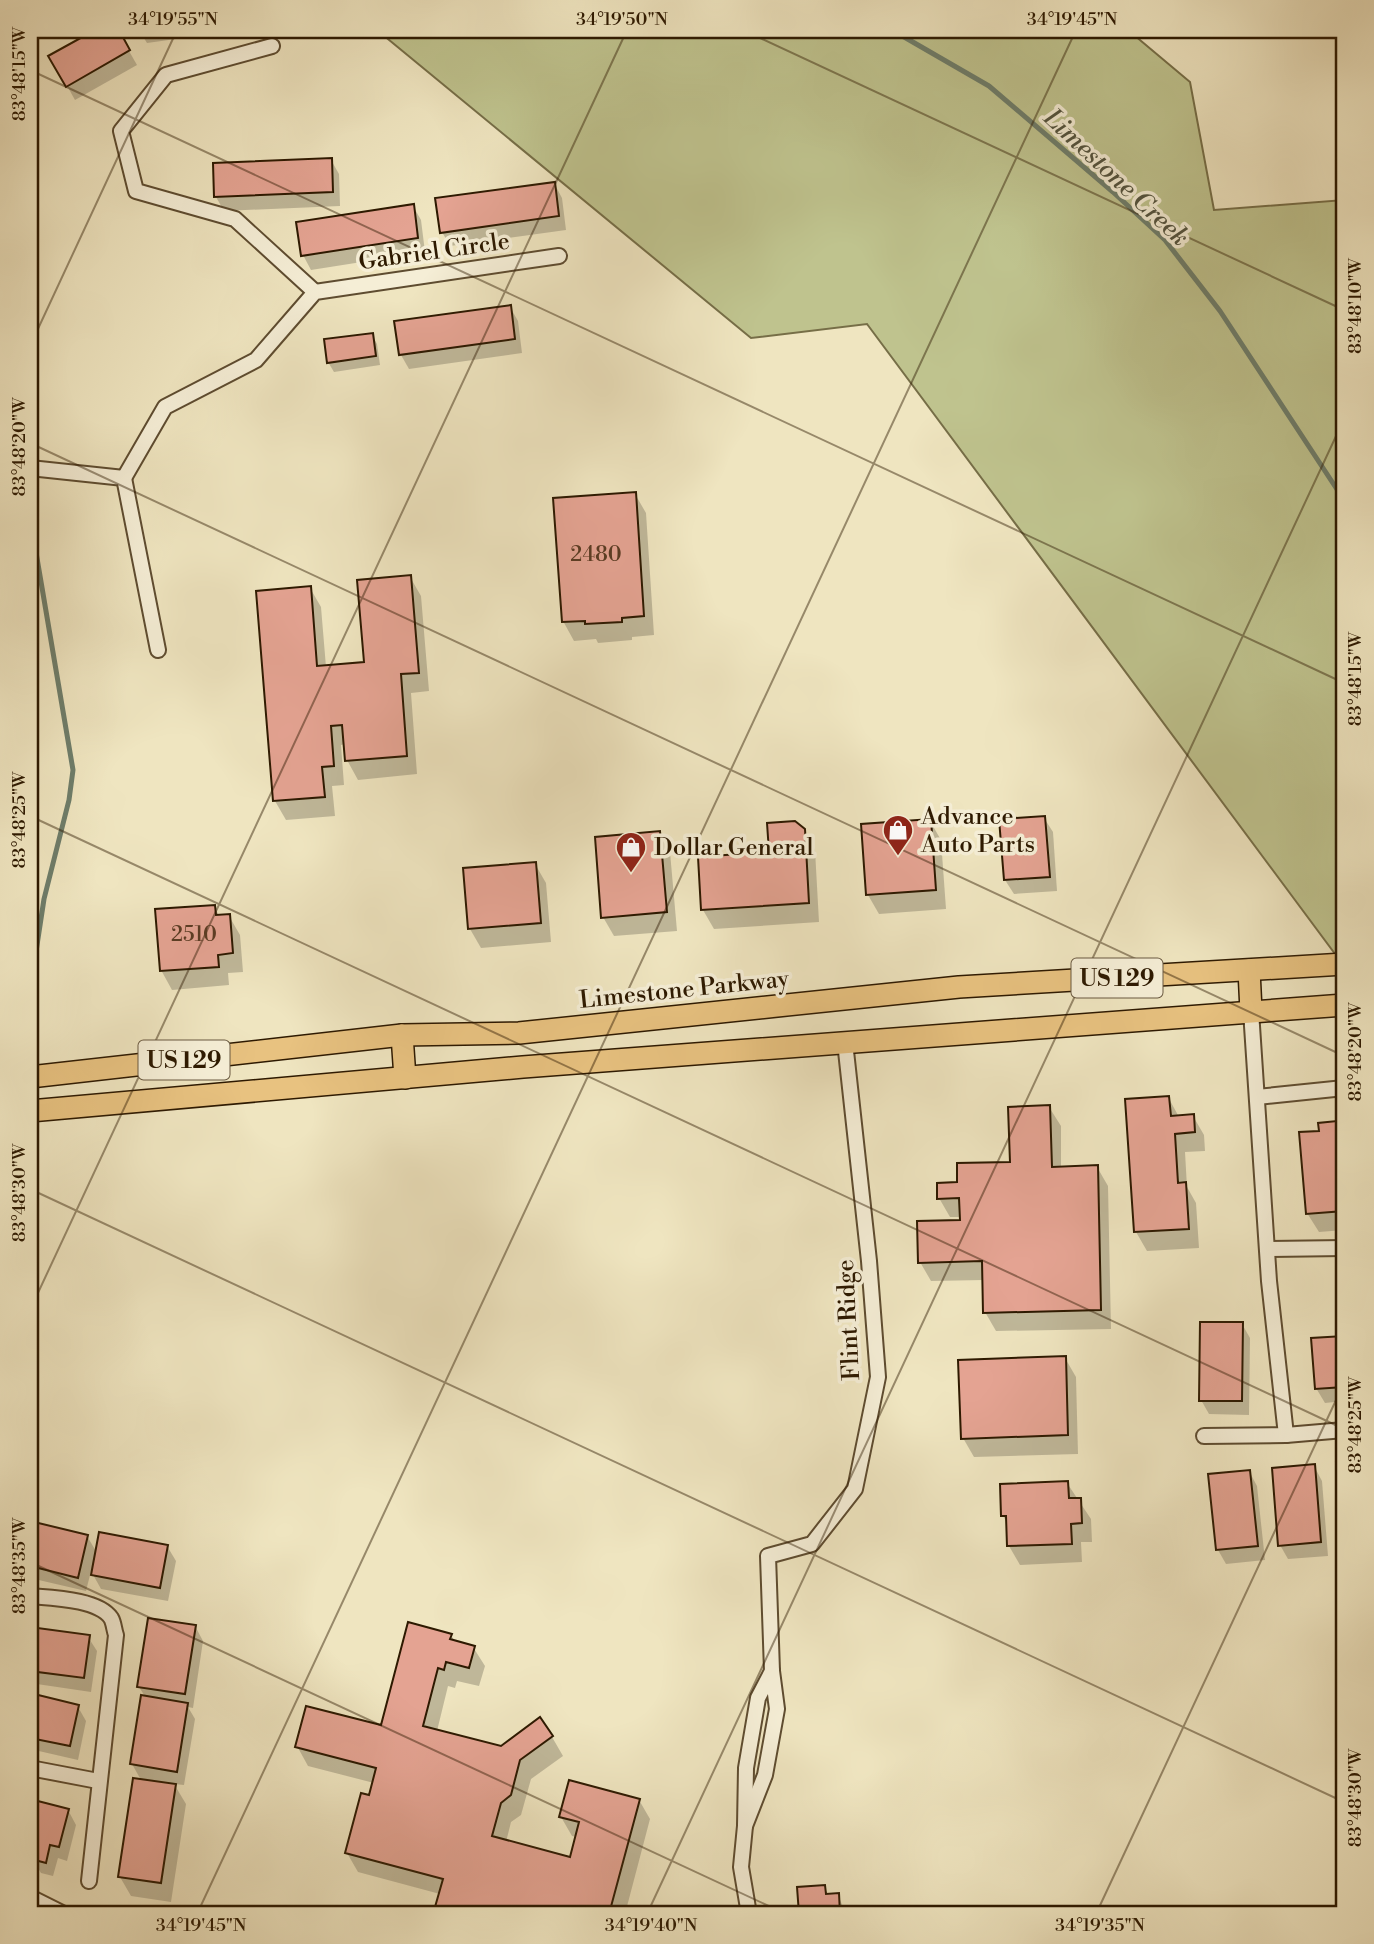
<svg xmlns="http://www.w3.org/2000/svg" width="1374" height="1944" font-family="'Libre Bodoni',serif">
  <style>
    .green { fill: #bfc38e; stroke: #766e47; stroke-width: 2 }
    .shadow { fill: #0003 }
    .lines { fill: none; stroke-linecap: round; stroke-linejoin: round }
    .stream { stroke: #6e7d6a; stroke-width: 5 }
    .building { fill: #e4a392; stroke: #2d1900; stroke-width: 2 }
    .street-casing { stroke: #5e4c30; stroke-width: 18 }
    .primary-casing { stroke: #2d1900; stroke-width: 24 }
    .street { stroke: #f5eed6; stroke-width: 14 }
    .primary { stroke: #e8c280; stroke-width: 21 }
    .ticks { fill: none; stroke: #2d1900; stroke-width: 2; stroke-opacity: 0.45 }
    .labels { text-anchor: middle; stroke-width: 7; stroke-linejoin: round; paint-order: stroke }
    .number-label { font-size: 21px; fill: #5b3c24 }
    .shield { fill: #f5eed6; stroke: #695940; stroke-width: 2 }
    .shield-label { font-size: 23px; font-weight: bold; fill: #2d1900 }
    .street-label { font-size: 24px; fill: #2d1900; stroke: #f5eed6 }
    .poi-label { font-size: 24px; fill: #2d1900; stroke: #f5eed6; text-anchor: start }
    .water-label { font-size: 26px; font-style: italic; fill: #53533e; stroke: #f5eed6 }
    .neatline { fill: none; stroke: #2d1900; stroke-width: 2.5 }
    .ticks-label { font-size: 18px; text-anchor: middle; fill: #2d1900 }
  </style>
  <rect width="100%" height="100%" fill="#efe5c0"/>
  <filter id="stains"><feTurbulence type="fractalNoise" baseFrequency=".00286" numOctaves="4"/><feColorMatrix values="0 0 0 0 .2 0 0 0 0 .09 0 0 0 0 .02 0 0 0 .5 -.17"/></filter>
  <radialGradient id="worn" r=".72"><stop offset=".6" stop-color="#630" stop-opacity="0"/><stop offset="1" stop-color="#630" stop-opacity=".3"/></radialGradient>
  <path class="green" d="M377 30H1128L1190 82 1214 210 1344 200V966L867 324 751 338Z"/>
  <g class="shadow">
    <path d="M98 30H117L137 65 75 100 51 57Z"/>
    <path d="M139 30H241L147 43Z"/>
    <path d="M331 160 339 174 340 206 224 211 216 197Z"/>
    <path d="M554 183 562 198 566 230 450 246 442 232Z"/>
    <path d="M413 206 421 220 425 252 311 270 303 255Z"/>
    <path d="M510 307 518 321 522 353 409 369 401 355 396 323Z"/>
    <path d="M372 335 377 344 380 365 334 372 328 362Z"/>
    <path d="M635 494 646 513 654 635 632 637V640L598 643 596 639 574 641 563 621Z"/>
    <path d="M410 577 421 596 429 691 411 693 417 774 358 780 347 760 346 744 341 745 344 785 332 786 335 816 286 820 275 801 310 588 321 607 326 667 366 664Z"/>
    <path d="M1044 818 1053 832 1057 891 1014 894 1005 880Z"/>
    <path d="M930 821 941 840 946 909 879 914 868 895Z"/>
    <path d="M804 831 815 850 819 922 714 929 703 910 700 858 771 854Z"/>
    <path d="M659 833 670 852 677 931 614 936 603 917Z"/>
    <path d="M535 864 546 883 551 942 481 948 470 929Z"/>
    <path d="M214 907 220 917 229 916 240 935 243 972 228 973 229 985 172 990 161 970Z"/>
    <path d="M1168 1097 1179 1117 1193 1116 1204 1135 1205 1151 1185 1152 1187 1187 1196 1203 1199 1248 1147 1251 1136 1232 1127 1100Z"/>
    <path d="M1049 1107 1061 1126V1168L1097 1167 1108 1186 1111 1329 996 1331 985 1312 984 1280 931 1281 920 1262 962 1221V1217H950L939 1198 959 1184 1011 1163Z"/>
    <path d="M1336 1123 1340 1131H1344V1230L1319 1232 1307 1213 1321 1132Z"/>
    <path d="M1242 1324 1250 1338 1249 1415 1209 1414 1201 1400Z"/>
    <path d="M1344 1337V1401L1325 1403 1316 1388 1313 1339Z"/>
    <path d="M1065 1358 1076 1377 1078 1454 974 1457 963 1438Z"/>
    <path d="M1344 1463V1547L1341 1540 1337 1464Z"/>
    <path d="M1314 1466 1322 1481 1328 1556 1288 1559 1280 1545Z"/>
    <path d="M1249 1471 1257 1486 1265 1560 1226 1564 1218 1550Z"/>
    <path d="M1067 1483 1091 1519 1092 1542H1081L1082 1562 1020 1565 1009 1546 1008 1524 1003 1516Z"/>
    <path d="M30 1523 87 1536 97 1553 167 1546 176 1561 168 1601 101 1589 91 1571 86 1591 30 1578Z"/>
    <path d="M195 1626 203 1641 193 1708 188 1707 195 1719 184 1785 174 1784 186 1804 171 1902 131 1896 120 1877 141 1780 132 1764 146 1698 139 1687Z"/>
    <path d="M30 1629 88 1637 97 1651 91 1692 30 1683Z"/>
    <path d="M451 1635 455 1642 473 1647 485 1666 479 1686 457 1681 455 1688 448 1686 437 1731 502 1748 552 1737 563 1756 531 1779 521 1815 511 1822 506 1842 571 1859 577 1837 572 1836 561 1817 639 1800 650 1819 625 1914H435L440 1894 358 1872 347 1853 374 1783 308 1766 297 1746 382 1728Z"/>
    <path d="M30 1696 78 1707 86 1721 78 1760 30 1749Z"/>
    <path d="M30 1801 68 1810 76 1825 67 1861 58 1858 53 1876 41 1873 32 1858 30 1857Z"/>
    <path d="M824 1887 829 1896 838 1895 846 1914H800L799 1889Z"/>
  </g>
  <g class="lines">
    <g class="stream">
      <path d="M892 30 989 86 1113 192 1165 240 1220 311 1344 500"/>
      <path d="M30 517 73 770 69 800 44 899 30 991"/>
    </g>
  </g>
  <g class="building">
    <path d="M95 30H119L130 50 66 87 48 56Z"/>
    <path d="M332 158 333 192 214 197 213 163Z"/>
    <path d="M555 182 559 216 440 233 435 198Z"/>
    <path d="M414 204 418 238 301 256 296 222Z"/>
    <path d="M511 305 515 339 399 355 394 321Z"/>
    <path d="M373 333 376 356 327 363 324 339Z"/>
    <path d="M636 492 644 616 622 618V622L585 624V621L562 622 553 498Z"/>
    <path d="M411 575 419 673 401 674 407 756 345 761 342 725 331 726 334 766 322 767 325 797 273 801 256 591 311 586 317 666 364 662 357 580Z"/>
    <path d="M1045 816 1050 877 1004 880 999 819Z"/>
    <path d="M931 819 936 890 866 895 861 824Z"/>
    <path d="M795 821 805 829 809 903 701 910 698 857 769 852 767 823Z"/>
    <path d="M660 831 667 912 601 918 595 837Z"/>
    <path d="M536 862 541 923 468 929 463 868Z"/>
    <path d="M215 905 216 915 230 914 233 953 218 955 219 967 160 971 155 909Z"/>
    <path d="M1169 1096 1171 1116 1194 1114 1195 1132 1175 1134 1178 1183 1186 1182 1189 1229 1134 1232 1125 1099Z"/>
    <path d="M1050 1105 1052 1167 1098 1165 1101 1310 983 1313 982 1261 918 1263 917 1221 960 1220 959 1198 937 1199V1183L957 1182V1163L1010 1162 1008 1107Z"/>
    <path d="M1337 1121 1338 1129H1344V1211L1306 1214 1299 1132 1319 1131 1318 1123Z"/>
    <path d="M1200 1322H1243L1242 1401H1199Z"/>
    <path d="M1344 1336V1387L1315 1389 1311 1338Z"/>
    <path d="M1066 1356 1068 1435 961 1439 958 1360Z"/>
    <path d="M1336 1462H1344V1540L1339 1541Z"/>
    <path d="M1315 1464 1321 1542 1278 1546 1272 1468Z"/>
    <path d="M1250 1470 1258 1546 1216 1550 1208 1474Z"/>
    <path d="M1068 1481 1069 1498H1081L1082 1523 1071 1524 1072 1544 1007 1546 1006 1516H1001L1000 1484Z"/>
    <path d="M30 1521 88 1535 78 1578 30 1566Z"/>
    <path d="M99 1532 168 1545 160 1588 91 1575Z"/>
    <path d="M148 1618 196 1625 185 1694 137 1687Z"/>
    <path d="M408 1622 452 1634 450 1639 475 1646 469 1668 446 1662 444 1670 438 1668 423 1726 501 1746 540 1717 553 1736 520 1760 511 1795 501 1803 492 1836 570 1857 579 1822 559 1817 569 1780 640 1799 609 1914H433L443 1879 345 1853 361 1793 369 1795 376 1768 295 1747 306 1706 381 1725Z"/>
    <path d="M30 1627 90 1635 84 1678 30 1671Z"/>
    <path d="M30 1693 79 1705 70 1746 30 1738Z"/>
    <path d="M141 1695 188 1703 177 1772 130 1764Z"/>
    <path d="M133 1778 176 1784 161 1883 118 1877Z"/>
    <path d="M30 1799 69 1809 59 1847 50 1845 46 1863 31 1859 34 1847 30 1846Z"/>
    <path d="M825 1885 826 1894 839 1893 840 1914H799L797 1887Z"/>
  </g>
  <g class="lines">
    <g class="street-casing">
      <g id="street">
        <path d="M272 46 166 75 121 131 136 191 235 219 315 292"/>
        <path d="M30 468 124 478"/>
        <path d="M124 478 165 407 256 360 315 292 559 256"/>
        <path d="M124 478 158 650"/>
        <path d="M1251 1011 1269 1281 1286 1435"/>
        <path d="M1257 1097 1344 1088"/>
        <path d="M1267 1249 1344 1248"/>
        <path d="M1204 1436 1286 1435 1344 1430"/>
        <path d="M30 1596C52 1598 98 1599 111 1618 114 1623 114 1630 116 1635L89 1881"/>
        <path d="M30 1768 98 1781"/>
        <path d="M745 1826 765 1775 777 1709 772 1671 768 1556 812 1544 855 1489 878 1377 869 1261 845 1042"/>
        <path d="M30 1897 64 1914"/>
        <path d="M749 1914 741 1867 745 1826 746 1768 758 1698 772 1671"/>
      </g>
    </g>
    <g class="primary-casing">
      <g id="primary">
        <path d="M1249 970 1251 1011"/>
        <path d="M402 1035 405 1078"/>
        <path d="M30 1077 402 1035 519 1033 959 987 1344 964"/>
        <path d="M30 1111 523 1067 1344 1005"/>
      </g>
    </g>
    <use href="#street" class="street"/>
    <use href="#primary" class="primary"/>
  </g>
  <path class="ticks" d="M743 30 1344 310M30 70 1344 683M30 346 177 30M30 443 1344 1056M30 816 1344 1429M30 1189 1344 1802M30 1310 627 30M30 1562 786 1914M197 1914 1076 30M647 1914 1344 419M1096 1914 1344 1383"/>
  <defs>
    <g id="shop-pin" transform="scale(1.575)"><path d="M0 17L-7.5 6A9.5 9.5 0 1 1 7.5 6Z" fill="#8f2418" stroke="#f5eed6"/><path d="M-5-2.5h2.3a2.7 3.5 0 0 1 5.4 0H5L5.5 6h-11ZM-1.5-2.5h3a1.5 2.3 0 0 0-3 0Z" fill="#fff"/></g>
  </defs>
  <g fill-rule="evenodd">
    <use href="#shop-pin" x="898" y="830"/>
    <use href="#shop-pin" x="631" y="847"/>
  </g>
  <g class="labels">
    <g class="number-label">
      <text x="596" y="561">2480</text>
      <text x="194" y="941">2510</text>
    </g>
    <g class="shield">
      <rect x="1071.5" y="958.5" width="91" height="39" rx="5"/>
      <rect x="138.5" y="1040.5" width="91" height="39" rx="5"/>
    </g>
    <g class="shield-label">
      <text x="1117" y="986">US 129</text>
      <text x="184" y="1068">US 129</text>
    </g>
    <g class="street-label">
      <text transform="translate(434 251) rotate(-8)" y="8">Gabriel Circle</text>
      <text transform="translate(684 989) rotate(-6)" y="8">Limestone Parkway</text>
      <text transform="translate(848 1320) rotate(-93)" y="8">Flint Ridge</text>
    </g>
    <g class="poi-label">
      <text x="921" y="824">Advance<tspan x="921" dy="28">Auto Parts</tspan></text>
      <text x="654" y="855">Dollar General</text>
    </g>
    <g class="water-label">
      <text transform="translate(1117 177) rotate(43)" y="9">Limestone Creek</text>
    </g>
  </g>
  <rect width="1374" height="1944" fill="none" stroke="#efe5c0" stroke-width="77"/>
  <rect x="38" y="38" width="1298" height="1868" class="neatline"/>
  <g class="ticks-label">
    <text x="173" y="25">34°19'55"N</text>
    <text x="622" y="25">34°19'50"N</text>
    <text x="1072" y="25">34°19'45"N</text>
    <text transform="translate(19 74) rotate(-90)" y="6">83°48'15"W</text>
    <text transform="translate(1355 306) rotate(-90)" y="6">83°48'10"W</text>
    <text transform="translate(19 447) rotate(-90)" y="6">83°48'20"W</text>
    <text transform="translate(1355 679) rotate(-90)" y="6">83°48'15"W</text>
    <text transform="translate(19 820) rotate(-90)" y="6">83°48'25"W</text>
    <text transform="translate(1355 1052) rotate(-90)" y="6">83°48'20"W</text>
    <text transform="translate(19 1193) rotate(-90)" y="6">83°48'30"W</text>
    <text transform="translate(1355 1425) rotate(-90)" y="6">83°48'25"W</text>
    <text transform="translate(19 1566) rotate(-90)" y="6">83°48'35"W</text>
    <text transform="translate(1355 1798) rotate(-90)" y="6">83°48'30"W</text>
    <text x="201" y="1931">34°19'45"N</text>
    <text x="651" y="1931">34°19'40"N</text>
    <text x="1100" y="1931">34°19'35"N</text>
  </g>
  <rect width="100%" height="100%" filter="url(#stains)"/>
  <rect width="100%" height="100%" fill="url(#worn)"/>
</svg>
